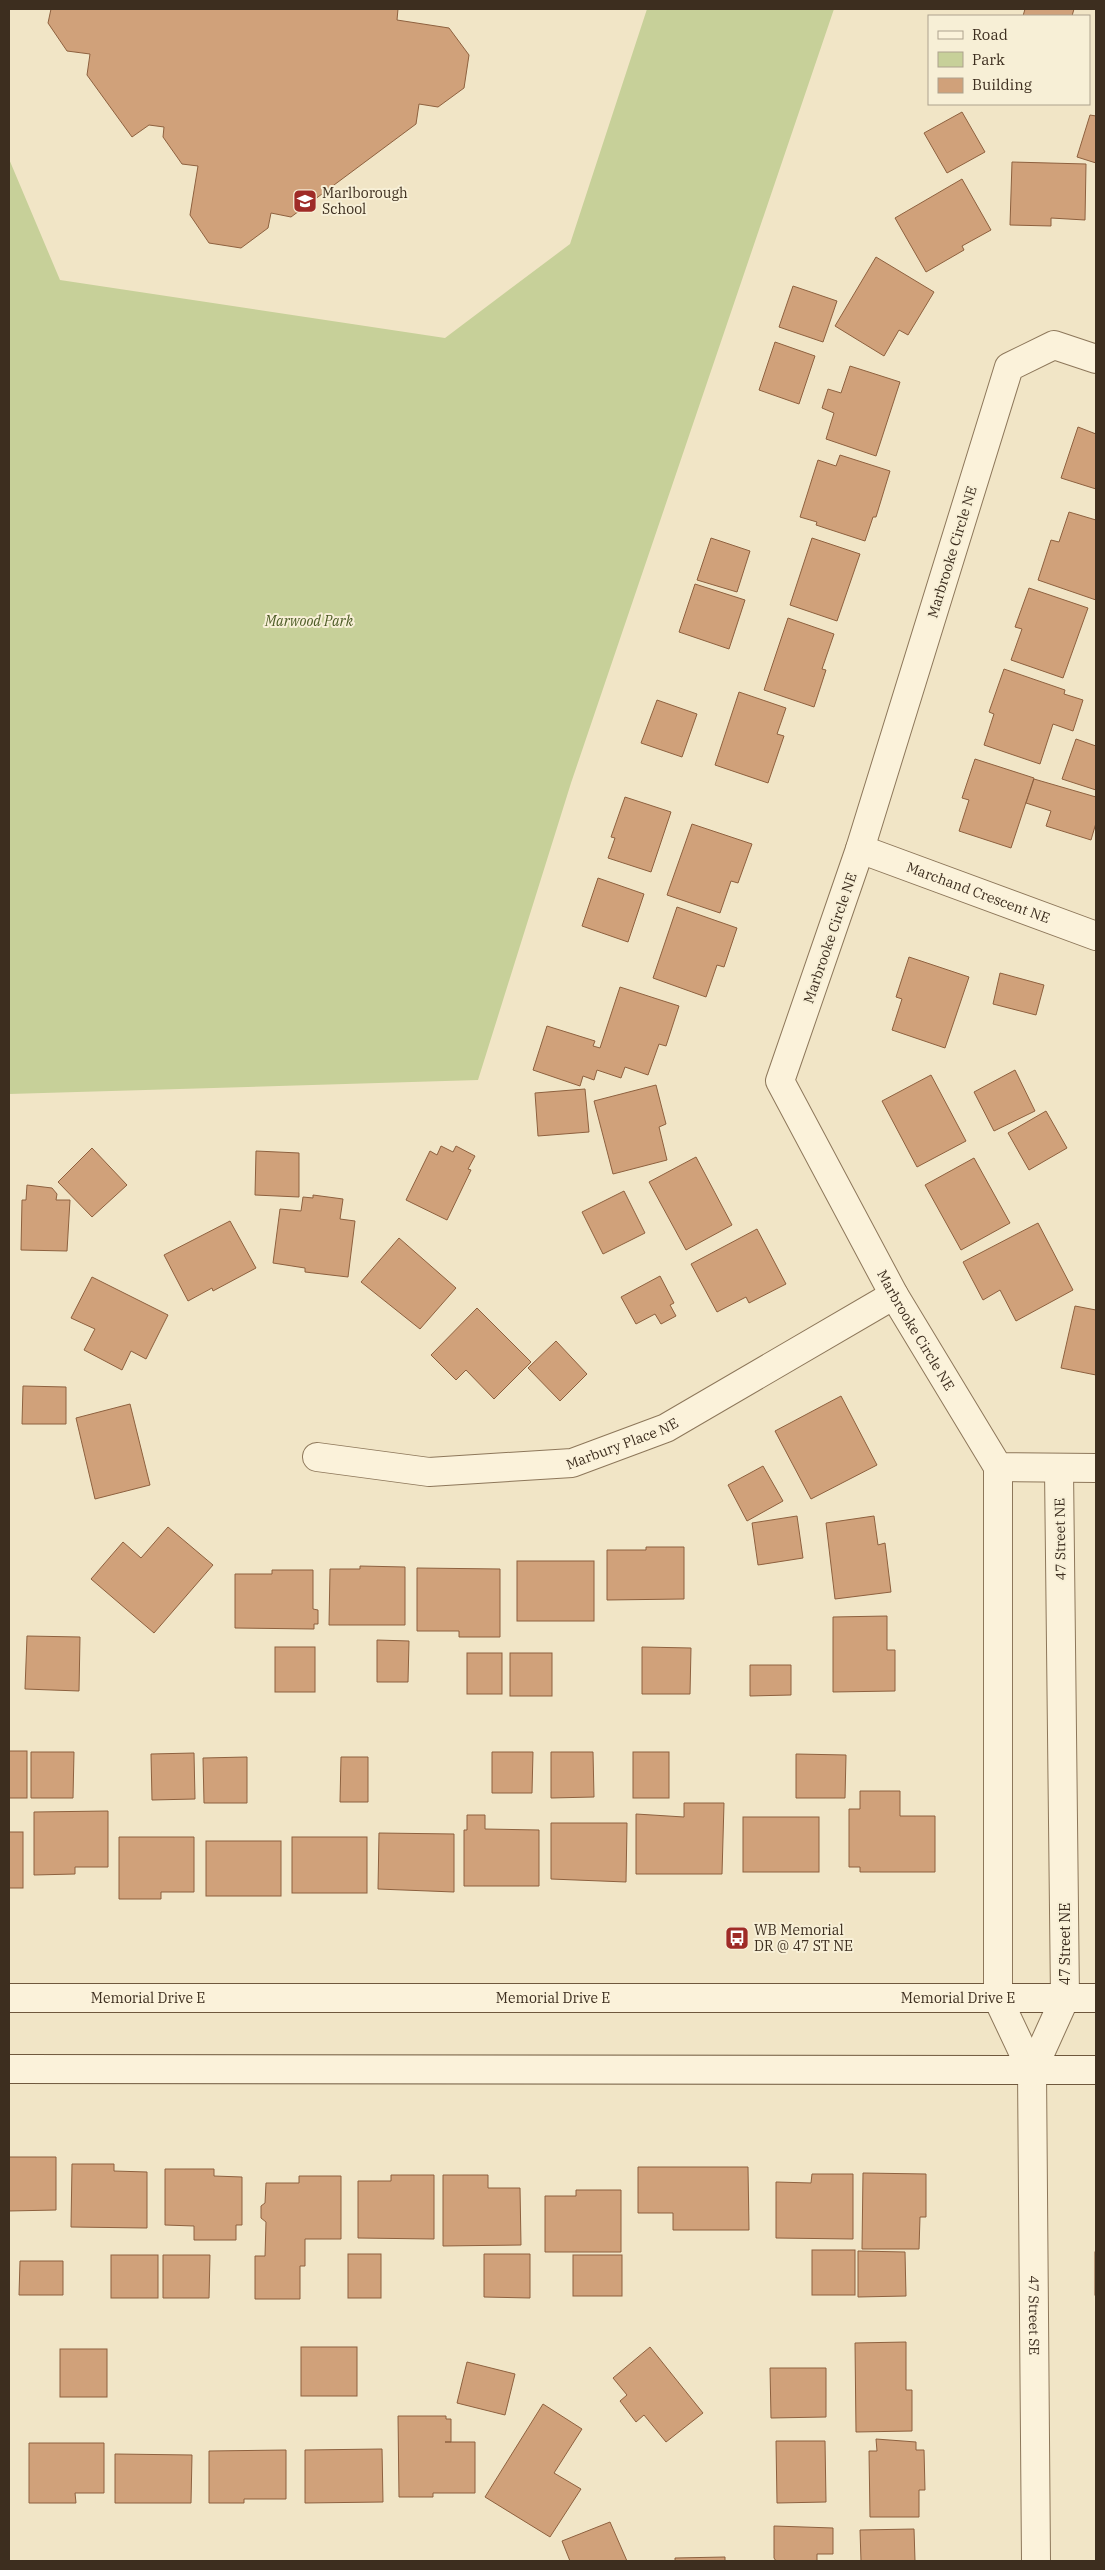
<svg xmlns="http://www.w3.org/2000/svg" width="1105" height="2570" font-family="'IBM Plex Serif',serif">
  <style>
    .green { fill: #c7d099 }
    .building { fill: #d0a17a; stroke: #8e613f }
    .lines { fill: none; stroke-linecap: round; stroke-linejoin: round }
    .street-casing { stroke: #8d775a; stroke-width: 30 }
    .secondary-casing { stroke: #6f583d; stroke-width: 30 }
    .street { stroke: #fbf2da; stroke-width: 28 }
    .secondary { stroke: #fbf2da; stroke-width: 28 }
    .labels { text-anchor: middle; stroke-width: 4; stroke-linejoin: round; paint-order: stroke }
    .poi-label { font-size: 14px; fill: #3d2e1f; stroke: #f7efd6; text-anchor: start }
    .street-label { font-size: 14px; fill: #3d2e1f; stroke: #f7efd6 }
    .park-label { font-size: 14px; font-style: italic; fill: #4b5a24; stroke: #f7efd6 }
  </style>
  <rect width="100%" height="100%" fill="#f1e5c6"/>
  <path class="green" d="M647 9H834L571 783 478 1080 9 1094V159L60 280 445 338 570 244Z"/>
  <g class="building">
    <path d="M51 9H398L397 20 449 28 469 55 464 88 438 107 419 104 416 124 291 217 271 213 268 228 241 248 209 243 190 215 198 166 182 164 163 137 164 127 149 125 132 137 87 75 90 54 67 51 48 23Z"/>
    <path d="M1025 9H1074L1072 16H1023Z"/>
    <path d="M962 112 985 152 947 173 924 133Z"/>
    <path d="M1090 115 1096 116V163L1077 157Z"/>
    <path d="M1012 162 1086 164 1085 220 1051 218V226L1010 225Z"/>
    <path d="M962 179 991 230 962 246 964 250 926 272 895 218Z"/>
    <path d="M876 257 934 292 908 335 899 330 884 356 835 326Z"/>
    <path d="M793 286 837 301 823 342 779 327Z"/>
    <path d="M775 342 815 356 799 404 759 390Z"/>
    <path d="M850 366 900 382 876 456 826 439 834 413 822 408 828 389 841 393Z"/>
    <path d="M1078 427 1096 434V489L1061 478Z"/>
    <path d="M840 455 890 471 876 517H873L865 541 816 525 817 522 800 517 818 460 836 466Z"/>
    <path d="M1069 512 1096 520V600L1038 580 1051 540 1059 542Z"/>
    <path d="M711 538 750 551 737 592 697 580Z"/>
    <path d="M812 538 860 554 837 621 790 605Z"/>
    <path d="M695 584 745 600 729 649 679 632Z"/>
    <path d="M1029 588 1088 608 1063 678 1011 660 1022 629 1015 627Z"/>
    <path d="M788 618 834 634 822 669 826 670 814 707 764 690Z"/>
    <path d="M1004 669 1065 690 1064 694 1083 700 1073 731 1053 724 1040 764 984 745 994 714 989 712Z"/>
    <path d="M739 692 786 708 777 734 784 736 768 783 715 765Z"/>
    <path d="M657 700 697 714 682 757 641 743Z"/>
    <path d="M1076 739 1096 746V790L1062 779Z"/>
    <path d="M975 759 1034 778 1011 848 959 831 969 800 962 798Z"/>
    <path d="M1034 779 1096 797V823L1091 840 1046 826 1051 811 1026 803Z"/>
    <path d="M625 797 671 812 651 872 608 858 615 838 611 837Z"/>
    <path d="M692 824 752 844 738 883 731 881 720 913 667 895Z"/>
    <path d="M598 878 644 894 628 942 582 926Z"/>
    <path d="M677 907 737 928 724 967 717 965 706 997 653 978Z"/>
    <path d="M909 957 969 977 945 1048 892 1030 902 999 896 997Z"/>
    <path d="M1000 973 1044 985 1036 1015 993 1004Z"/>
    <path d="M620 987 679 1006 666 1046 659 1044 648 1075 625 1067 621 1078 597 1070 594 1080 583 1076 580 1086 533 1070 547 1026 595 1041 593 1046 600 1048Z"/>
    <path d="M1015 1070 1035 1111 994 1131 974 1092Z"/>
    <path d="M931 1075 966 1141 917 1167 882 1101Z"/>
    <path d="M656 1085 666 1124 659 1127 667 1160 613 1174 594 1101Z"/>
    <path d="M585 1089 589 1132 538 1136 535 1093Z"/>
    <path d="M1046 1111 1067 1148 1029 1170 1008 1133Z"/>
    <path d="M441 1146 453 1152 456 1146 475 1156 468 1169 471 1170 447 1220 406 1200 430 1151 437 1155Z"/>
    <path d="M92 1148 127 1185 92 1217 58 1182Z"/>
    <path d="M256 1151 299 1153V1197L255 1195Z"/>
    <path d="M696 1157 732 1225 686 1250 649 1182Z"/>
    <path d="M974 1158 1010 1223 961 1250 925 1185Z"/>
    <path d="M27 1185 52 1188 57 1194 56 1200H70L67 1251 21 1250 22 1200H26Z"/>
    <path d="M624 1191 645 1233 603 1254 582 1212Z"/>
    <path d="M313 1195 343 1199 340 1219 355 1221 348 1277 305 1272V1268L273 1263 280 1209 301 1211 303 1197 313 1198Z"/>
    <path d="M230 1221 256 1268 213 1291 212 1288 188 1301 164 1255Z"/>
    <path d="M1038 1223 1073 1290 1016 1321 1000 1290 983 1300 963 1262Z"/>
    <path d="M757 1229 786 1284 749 1303 746 1297 717 1312 691 1264Z"/>
    <path d="M399 1238 456 1288 420 1329 361 1282Z"/>
    <path d="M660 1276 674 1303 670 1305 676 1316 661 1324 655 1314 636 1324 621 1297Z"/>
    <path d="M92 1277 168 1315 146 1359 131 1351 122 1370 84 1350 95 1329 71 1318Z"/>
    <path d="M1075 1306 1096 1310V1375L1061 1368Z"/>
    <path d="M477 1308 531 1362 494 1399 466 1370 456 1380 431 1355Z"/>
    <path d="M556 1341 587 1374 560 1401 528 1368Z"/>
    <path d="M23 1386 66 1387V1424H22Z"/>
    <path d="M841 1396 877 1465 811 1499 775 1431Z"/>
    <path d="M130 1404 150 1485 95 1499 76 1418Z"/>
    <path d="M763 1466 783 1501 747 1521 728 1485Z"/>
    <path d="M797 1516 803 1558 758 1565 752 1523Z"/>
    <path d="M874 1516 878 1545 885 1543 891 1592 835 1599 826 1523Z"/>
    <path d="M168 1527 213 1565 154 1633 91 1579 123 1542 141 1558Z"/>
    <path d="M646 1547H684V1599L607 1600V1550H646Z"/>
    <rect x="517" y="1561" width="77" height="60"/>
    <path d="M360 1566 405 1567V1625H329L330 1569H360Z"/>
    <path d="M417 1568 500 1569V1637H459V1631H417Z"/>
    <path d="M272 1570H313V1609L318 1610V1624H314V1629L235 1628V1574H272Z"/>
    <path d="M887 1616V1650H895V1691L833 1692V1617Z"/>
    <path d="M27 1636 80 1637 79 1691 25 1689Z"/>
    <path d="M377 1640 409 1641 408 1682H377Z"/>
    <rect x="275" y="1647" width="40" height="45"/>
    <path d="M642 1647 691 1648 690 1694H642Z"/>
    <rect x="467" y="1653" width="35" height="41"/>
    <rect x="510" y="1653" width="42" height="43"/>
    <path d="M750 1665H791V1695L750 1696Z"/>
    <rect x="9" y="1751" width="18" height="47"/>
    <path d="M31 1752H74L73 1798H31Z"/>
    <path d="M492 1752H533L532 1793H492Z"/>
    <path d="M551 1752H593L594 1797 551 1798Z"/>
    <rect x="633" y="1752" width="36" height="46"/>
    <path d="M194 1753 195 1799 152 1800 151 1754Z"/>
    <path d="M796 1754 846 1755 845 1798H796Z"/>
    <path d="M247 1757V1803H204L203 1758Z"/>
    <path d="M341 1757H368V1802H340Z"/>
    <path d="M860 1791H900V1816H935V1872H860V1867H849V1809H860Z"/>
    <path d="M684 1803H724L722 1874H636V1814L684 1817Z"/>
    <path d="M108 1811V1867H75V1874L34 1875V1812Z"/>
    <path d="M467 1815H485V1829L539 1830V1886H464V1830H467Z"/>
    <rect x="743" y="1817" width="76" height="55"/>
    <path d="M551 1823H627L626 1882 551 1879Z"/>
    <rect x="9" y="1832" width="14" height="56"/>
    <path d="M379 1833 454 1834V1892L378 1889Z"/>
    <path d="M119 1837H194V1892H161V1899H119Z"/>
    <rect x="292" y="1837" width="75" height="56"/>
    <rect x="206" y="1841" width="75" height="55"/>
    <path d="M9 2157H56V2210L9 2211Z"/>
    <path d="M72 2164H114V2171L147 2172V2228L71 2227Z"/>
    <path d="M638 2167H748L749 2230H673V2213H638Z"/>
    <path d="M165 2169H214V2176L242 2177V2225H236V2240H194V2226L165 2225Z"/>
    <path d="M863 2173 926 2174V2217H920L919 2249H862Z"/>
    <path d="M812 2174H853V2239L776 2238V2182L811 2183Z"/>
    <path d="M391 2175H434V2239L358 2238V2181H391Z"/>
    <path d="M443 2175H488V2188H520L521 2245 443 2246Z"/>
    <path d="M299 2176H341V2239H305V2266H300V2299H255V2256H265L266 2222 261 2218V2206L265 2203 266 2183H299Z"/>
    <path d="M576 2190H621V2252H545V2196H576Z"/>
    <rect x="812" y="2250" width="43" height="45"/>
    <path d="M858 2251 905 2252 906 2296 858 2297Z"/>
    <rect x="1095" y="2252" width="1" height="43"/>
    <rect x="348" y="2254" width="33" height="44"/>
    <path d="M484 2254H530V2298L484 2297Z"/>
    <rect x="111" y="2255" width="47" height="43"/>
    <path d="M163 2255H210L209 2298H163Z"/>
    <rect x="573" y="2255" width="49" height="41"/>
    <path d="M20 2261H63V2295H19Z"/>
    <path d="M906 2342V2390H912V2431L856 2432 855 2343Z"/>
    <rect x="301" y="2347" width="56" height="49"/>
    <path d="M650 2347 703 2413 666 2442 644 2415 636 2422 620 2401 627 2395 613 2378Z"/>
    <rect x="60" y="2349" width="47" height="48"/>
    <path d="M467 2362 515 2374 505 2415 457 2403Z"/>
    <path d="M770 2368H826V2417L771 2418Z"/>
    <path d="M543 2404 582 2429 554 2473 581 2489 550 2537 485 2497Z"/>
    <path d="M398 2416H446V2419H451V2442H445H475V2493H433V2497H399Z"/>
    <path d="M876 2439 916 2442V2450H924L925 2490H919V2517H870L869 2451H877Z"/>
    <path d="M776 2441H825L826 2502 777 2503Z"/>
    <path d="M29 2443H104V2493H75L76 2503H29Z"/>
    <path d="M382 2449 383 2502 305 2503V2450Z"/>
    <path d="M286 2450V2499H244V2503H209V2451Z"/>
    <path d="M115 2454 192 2455 191 2503H115Z"/>
    <path d="M610 2522 627 2561H570L562 2541Z"/>
    <path d="M774 2526 833 2528V2554H817V2561H776L774 2558Z"/>
    <path d="M914 2529 915 2561H861L860 2530Z"/>
    <path d="M725 2557V2561H675V2558Z"/>
  </g>
  <g class="lines">
    <g class="street-casing">
      <g id="street">
        <path id="s1" d="M1096 359 1054 345 1009 367 860 849 780 1081 894 1295 998 1467 1096 1468"/>
        <path id="s2" d="M860 849 1096 936"/>
        <path id="s3" d="M317 1457 429 1472 572 1463 666 1428 894 1295"/>
        <path id="s4" d="M998 1467V1999L1032 2071 1036 2561"/>
        <path d="M1032 2071 1065 1998 1059 1469"/>
      </g>
    </g>
    <g class="secondary-casing">
      <g id="secondary">
        <path id="s5" d="M9 1998H1096"/>
        <path d="M9 2069 1096 2070"/>
      </g>
    </g>
    <use href="#street" class="street"/>
    <use href="#secondary" class="secondary"/>
  </g>
  <defs>
    <g id="school-square" transform="scale(1.25)"><rect x="-9" y="-9" width="18" height="18" rx="4" fill="#9f2b27" stroke="#f7efd6"/><path d="M0-5L7-2L0 1L-7-2ZM-4 1L0 2.5L4 1V4Q0 6-4 4Z" fill="#fff"/></g>
    <g id="bus-square" transform="scale(1.25)"><rect x="-9" y="-9" width="18" height="18" rx="4" fill="#9f2b27" stroke="#f7efd6"/><path d="M-5-6H5V4H4V6H2V4H-2V6H-4V4H-5ZM-3.5-4V0h7V-4ZM-3.5 1.2v1.5H-2V1.2ZM2 1.2v1.5H3.5V1.2Z" fill="#fff"/></g>
  </defs>
  <g fill-rule="evenodd">
    <use href="#school-square" x="305" y="201"/>
    <use href="#bus-square" x="737" y="1938"/>
  </g>
  <g class="labels">
    <g class="poi-label">
      <text x="322" y="198">Marlborough<tspan x="322" dy="16">School</tspan></text>
      <text x="754" y="1935">WB Memorial<tspan x="754" dy="16">DR @ 47 ST NE</tspan></text>
    </g>
    <g class="street-label">
      <text transform="translate(952 552) rotate(-73)" y="5">Marbrooke Circle NE</text>
      <text dy="5" stroke="none"><textPath href="#s2" startOffset="126">Marchand Crescent NE</textPath></text>
      <text transform="translate(830 938) rotate(-71)" y="5">Marbrooke Circle NE</text>
      <text dy="5" stroke="none"><textPath href="#s1" startOffset="1128">Marbrooke Circle NE</textPath></text>
      <text dy="5" stroke="none"><textPath href="#s3" startOffset="310">Marbury Place NE</textPath></text>
      <text transform="translate(1060 1539) rotate(-91)" y="5">47 Street NE</text>
      <text transform="translate(1065 1944) rotate(-90)" y="5">47 Street NE</text>
      <text dy="5" stroke="none"><textPath href="#s5" startOffset="139">Memorial Drive E</textPath></text>
      <text dy="5" stroke="none"><textPath href="#s5" startOffset="544">Memorial Drive E</textPath></text>
      <text dy="5" stroke="none"><textPath href="#s5" startOffset="949">Memorial Drive E</textPath></text>
      <text dy="5" stroke="none"><textPath href="#s4" startOffset="856">47 Street SE</textPath></text>
    </g>
    <g class="park-label">
      <text x="309" y="626">Marwood Park</text>
    </g>
  </g>
  <rect width="1105" height="2570" fill="none" stroke="#3d2e1f" stroke-width="20"/>
  <rect x="928" y="15" width="162" height="90" fill="#f7efd6" stroke="#ada28d"/>
  <rect x="938" y="31" width="25" height="8" fill="#fbf2da" stroke="#ada28d"/>
  <text x="972" y="40" font-size="15" fill="#3d2e1f">Road</text>
  <rect x="938" y="52" width="25" height="15" fill="#c7d099" stroke="#ada28d"/>
  <text x="972" y="65" font-size="15" fill="#3d2e1f">Park</text>
  <rect x="938" y="78" width="25" height="15" fill="#d0a17a" stroke="#ada28d"/>
  <text x="972" y="90" font-size="15" fill="#3d2e1f">Building</text>
</svg>
